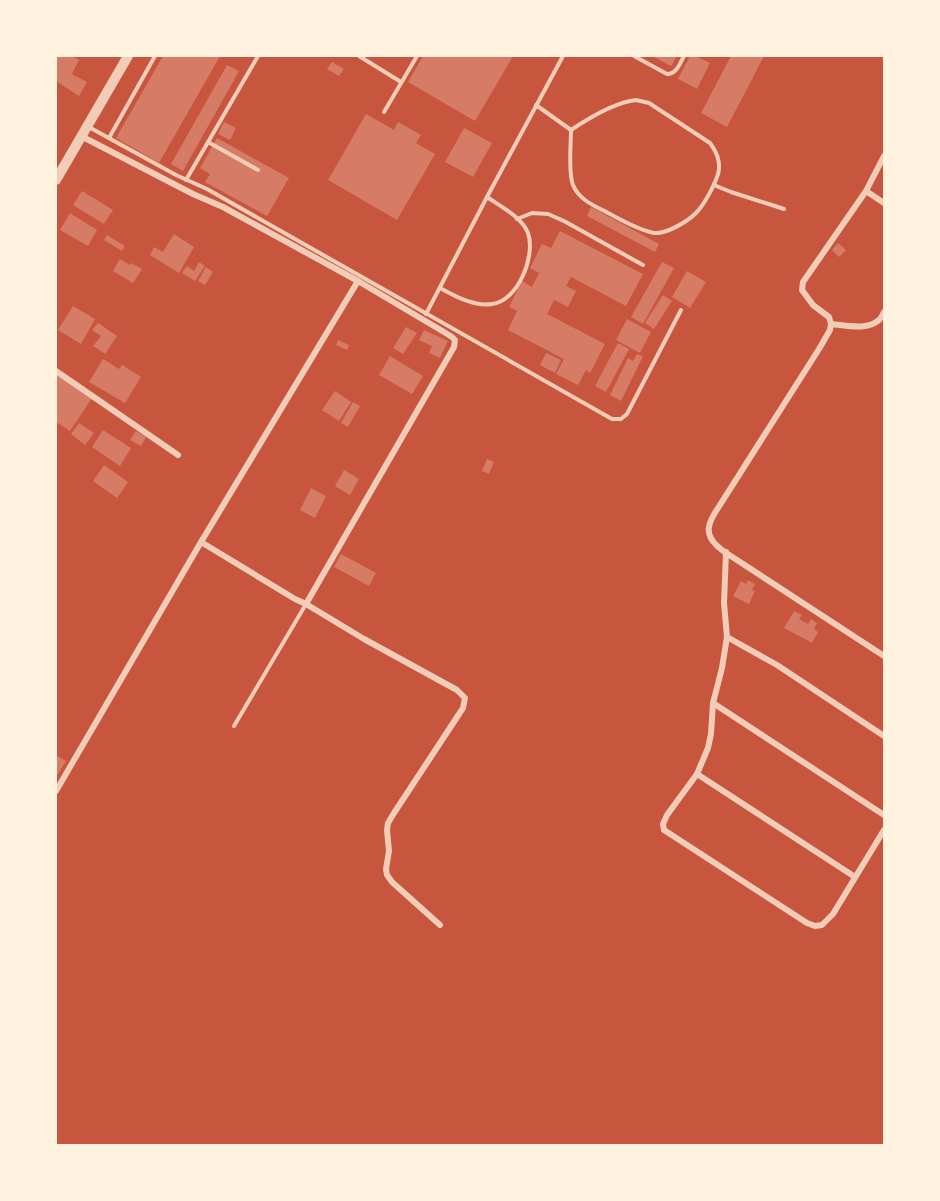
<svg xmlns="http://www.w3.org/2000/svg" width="940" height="1201" font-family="'Work Sans',sans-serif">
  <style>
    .building { fill: #d67c66 }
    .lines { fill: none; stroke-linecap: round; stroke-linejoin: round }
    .service { stroke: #f1ccb7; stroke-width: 4 }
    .minor { stroke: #f1ccb7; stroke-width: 6 }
    .tertiary { stroke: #f1ccb7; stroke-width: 10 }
  </style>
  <rect width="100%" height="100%" fill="#c8553d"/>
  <g class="building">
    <path d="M56 56H72L79 60 72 74 87 82 79 96 56 81Z"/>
    <path d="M163 56H220L159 163 116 138Z"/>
    <path d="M423 56H513L475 121 408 82Z"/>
    <path d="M652 56H677L671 66Z"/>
    <path d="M690 56H695L710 63 697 89 678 79Z"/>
    <path d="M731 56H764L727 127 701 113Z"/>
    <path d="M332 62 344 69 339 76 327 69Z"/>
    <path d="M227 65 239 71 183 171 171 164Z"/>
    <path d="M366 114 394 130 398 122 421 135 416 143 435 154 397 220 328 180Z"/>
    <path d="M224 122 236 128 230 140 218 134Z"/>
    <path d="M464 128 492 143 473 177 445 162Z"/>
    <path d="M217 138 289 178 267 216 205 182 210 174 200 168Z"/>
    <path d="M82 191 113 210 104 224 73 205Z"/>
    <path d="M591 207 659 244 655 252 587 216Z"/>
    <path d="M70 213 97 230 88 246 60 230Z"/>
    <path d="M560 231 643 274 626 306 571 277 566 286 576 291 568 307 554 300 547 314 605 344 590 373 586 370 578 385 556 374 564 359 508 330 517 311 509 307 522 281 532 287 539 273 530 268 542 244 551 248Z"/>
    <path d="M174 234 194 247 179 273 150 255 154 247 163 252Z"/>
    <path d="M107 235 125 246 122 251 104 240Z"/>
    <path d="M838 243 846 250 839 257 832 250Z"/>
    <path d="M120 259 130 265 131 263 142 269 133 283 113 271Z"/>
    <path d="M199 262 205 266 195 281 182 273 187 266 194 271Z"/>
    <path d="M662 262 674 268 643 324 631 317Z"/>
    <path d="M206 267 213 272 205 285 198 281Z"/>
    <path d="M687 271 706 282 690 308 672 297Z"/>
    <path d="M663 295 672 301 654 329 645 323Z"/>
    <path d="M73 306 95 319 81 344 58 330Z"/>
    <path d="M627 319 651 332 640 353 616 340Z"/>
    <path d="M98 323 117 336 105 354 93 346 101 336 92 330Z"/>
    <path d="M406 327 417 333 403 354 393 348Z"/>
    <path d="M424 330 448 341 440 358 429 353 432 346 419 340Z"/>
    <path d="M338 340 349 345 347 350 336 345Z"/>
    <path d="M618 343 629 349 606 392 595 386Z"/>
    <path d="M546 353 561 360 555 373 540 365Z"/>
    <path d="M637 354 643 356 621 401 610 395 628 358 633 361Z"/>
    <path d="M390 356 423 376 412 394 379 375Z"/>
    <path d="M103 359 119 369 122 365 141 377 125 403 89 382Z"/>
    <path d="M56 374 92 398 70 431 56 422Z"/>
    <path d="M335 391 351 402 339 421 322 410Z"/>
    <path d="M353 402 360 406 348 427 341 423Z"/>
    <path d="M79 423 94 433 85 445 71 434Z"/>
    <path d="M103 430 131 448 120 466 92 447Z"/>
    <path d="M136 431 146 437 141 446 130 440Z"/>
    <path d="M487 459 494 462 489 474 482 471Z"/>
    <path d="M104 465 128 482 117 498 93 481Z"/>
    <path d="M344 470 359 479 350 495 335 486Z"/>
    <path d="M311 488 326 496 315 518 300 510Z"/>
    <path d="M341 554 376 573 369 586 334 567Z"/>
    <path d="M748 580 755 584 752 590 755 591 749 604 733 596 741 581 746 584Z"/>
    <path d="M794 611 802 615 799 619 808 624 811 619 817 623 814 629 818 632 812 643 784 628Z"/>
    <path d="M58 756 66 761 56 777V759Z"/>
  </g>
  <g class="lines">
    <g class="service">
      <path d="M359 56 401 82"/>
      <path d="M634 56 667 74C677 74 680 63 684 56"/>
      <path d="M636 100 649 103 710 143C716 151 720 159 719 169 718 180 704 205 696 213 688 221 667 234 655 233 640 231 622 220 608 213 595 206 579 200 573 185 568 172 571 144 571 130 589 118 615 102 636 100Z"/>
      <path d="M536 105 571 130"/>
      <path d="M384 112 417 56"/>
      <path d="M87 126 176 175 207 189 612 419H621L627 414 681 310"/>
      <path d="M109 138 155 56"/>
      <path d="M208 142 258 170"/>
      <path d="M186 180 258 56"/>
      <path d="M714 185 731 192 784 209"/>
      <path d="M517 219 532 213 548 214 564 221 643 265"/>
      <path d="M440 288C455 296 474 307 492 304 518 301 536 256 528 233 522 217 500 206 487 197"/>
      <path d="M426 314 487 197 563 56"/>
      <path d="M234 726 306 604"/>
    </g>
    <g class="minor">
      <path d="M81 136 193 194 223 207 358 281 444 332 452 337 455 340 454 347 306 604 295 599 201 542"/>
      <path d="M884 156 866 191 803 282 802 290 813 305 829 317 831 324 830 330 819 349 718 508C714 514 710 520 709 527 706 542 726 553 737 560L884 656"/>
      <path d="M866 191 884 203"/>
      <path d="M831 324C845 325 867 331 879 320 881 318 883 315 884 312"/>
      <path d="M56 371 178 455"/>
      <path d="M726 552 724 603 727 637 722 668 713 703 711 734 708 748 697 774 667 815 663 824 664 830 807 923 815 926 822 925 833 914 884 830"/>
      <path d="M306 604 364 639 457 690 465 698 463 708 394 813 388 823 387 830 389 851 386 869 387 875 392 882 440 925"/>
      <path d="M727 637 777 665 884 736"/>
      <path d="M713 703 884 815"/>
      <path d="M697 774 855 877"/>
      <path d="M56 791 201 542 358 281"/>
    </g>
    <path class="tertiary" d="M56 180 128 56"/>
  </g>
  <rect width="940" height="1201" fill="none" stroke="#fff3e0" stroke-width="114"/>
</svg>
